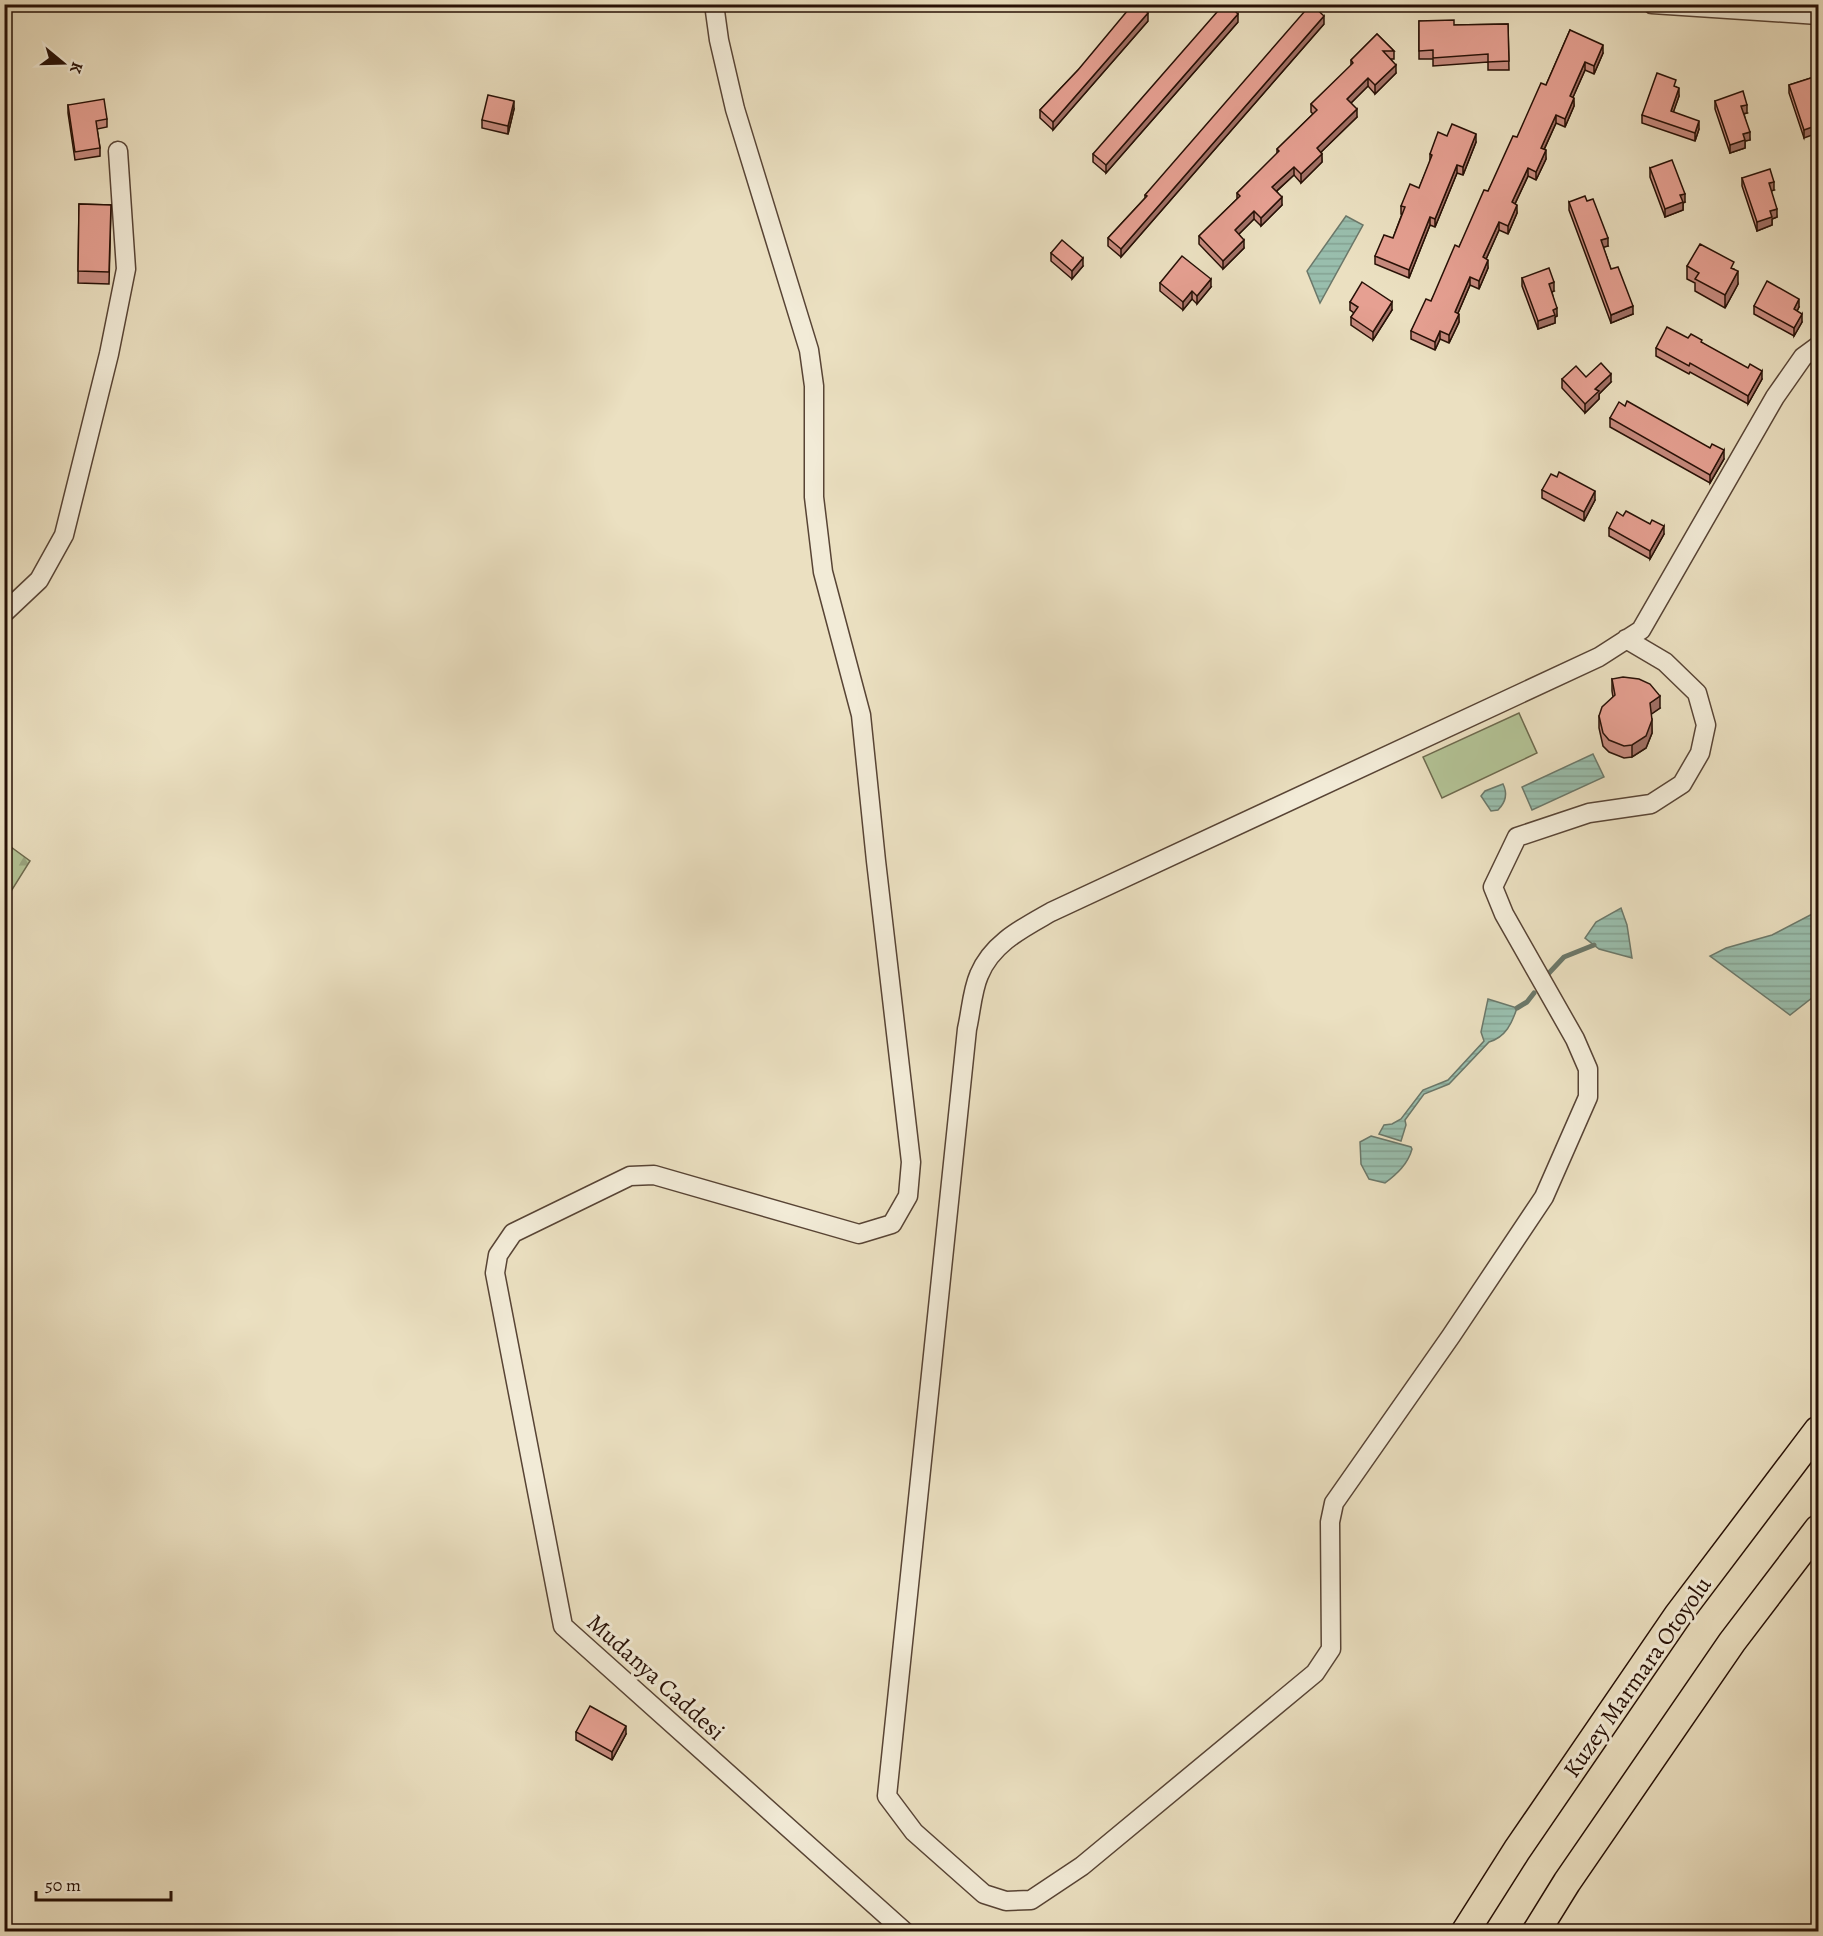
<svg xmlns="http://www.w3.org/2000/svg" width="1823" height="1936" font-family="Alegreya,serif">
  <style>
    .forest { fill: url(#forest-firs); stroke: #6d6a4e; stroke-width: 1.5 }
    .pitch { fill: #b3c396; stroke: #6d6a4e; stroke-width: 1.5 }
    .water { fill: url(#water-rules); stroke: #6b786a; stroke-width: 1.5 }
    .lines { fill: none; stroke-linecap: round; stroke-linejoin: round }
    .stream { stroke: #6b786a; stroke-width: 5 }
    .minor-casing { stroke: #584435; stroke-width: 21 }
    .highway-casing { stroke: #271006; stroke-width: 30 }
    .minor { stroke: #f2ebd7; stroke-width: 18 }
    .highway { stroke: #ebe0c1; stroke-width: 27 }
    .wall { fill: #c68a7e; stroke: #271006; stroke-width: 1.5 }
    .shaded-wall { fill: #a17066; stroke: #271006; stroke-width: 1.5 }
    .building { fill: #e6a092; stroke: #271006; stroke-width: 1.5 }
    .labels { text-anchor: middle; stroke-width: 6; stroke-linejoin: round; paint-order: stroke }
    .street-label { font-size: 24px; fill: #271006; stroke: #f2ebd7 }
  </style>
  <defs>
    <pattern id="forest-firs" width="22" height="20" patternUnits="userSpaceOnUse" patternTransform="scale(1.5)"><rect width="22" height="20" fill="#b3c396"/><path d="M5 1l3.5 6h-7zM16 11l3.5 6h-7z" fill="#9aa680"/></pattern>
    <pattern id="water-rules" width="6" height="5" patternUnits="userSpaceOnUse" patternTransform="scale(1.5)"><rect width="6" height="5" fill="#99bead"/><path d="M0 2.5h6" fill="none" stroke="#84a293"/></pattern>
  </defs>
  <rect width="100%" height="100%" fill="#ebe0c1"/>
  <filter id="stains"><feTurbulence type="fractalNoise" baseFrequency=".00333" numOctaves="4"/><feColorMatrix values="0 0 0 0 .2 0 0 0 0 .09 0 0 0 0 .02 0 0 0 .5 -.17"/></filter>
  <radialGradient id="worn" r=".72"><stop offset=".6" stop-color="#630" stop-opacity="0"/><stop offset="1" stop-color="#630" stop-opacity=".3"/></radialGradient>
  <path class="forest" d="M11 847 30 861 5 901V849Z"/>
  <path class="pitch" d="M1519 713 1537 753 1442 798 1423 757Z"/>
  <g class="water">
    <path d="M1346 216 1363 225 1320 303 1307 271Z"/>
    <path d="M1593 754 1604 777 1532 810 1522 787Z"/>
    <path d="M1503 784C1508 794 1505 803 1498 810L1491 811 1481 796 1485 791Z"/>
    <path d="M1621 908 1627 925 1632 958 1599 949 1585 938 1596 922Z"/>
    <path d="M1818 911V1002L1812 998 1790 1015 1710 956 1726 948 1772 935Z"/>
    <path d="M1488 999 1517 1008C1512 1023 1506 1037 1489 1042L1449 1084 1424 1094 1405 1120 1406 1125 1401 1141 1379 1134 1384 1125 1392 1124 1401 1119 1423 1090 1448 1080 1484 1041 1481 1032Z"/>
    <path d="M1371 1136 1411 1147 1412 1149C1408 1164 1397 1174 1385 1183L1369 1179 1361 1164 1360 1142Z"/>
  </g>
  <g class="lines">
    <g class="stream">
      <path d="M1549 973 1564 957 1594 945"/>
      <path d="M1517 1008 1527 1002 1534 993"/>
    </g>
    <g class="minor-casing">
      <g id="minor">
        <path d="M714 4 719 40 735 109 809 350 814 386V497L823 572 861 715 876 861 911 1162 908 1196 892 1224 859 1234 654 1175 630 1176 513 1233 498 1255 495 1273 563 1626 905 1932"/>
        <path d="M1652 4 1818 15"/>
        <path d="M4 613 39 580 64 535 109 354 126 269 118 151"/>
        <path d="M1626 639 1665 662 1697 693 1706 725 1700 753 1682 784 1651 804 1589 813 1517 837 1493 887 1504 914 1575 1039 1588 1069V1097L1544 1197 1451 1336 1334 1503 1330 1522 1331 1649 1315 1673 1082 1866 1031 1900 1006 1901 984 1894 914 1832 887 1796 967 1029C971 1012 972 991 979 975 992 943 1023 928 1051 912L1599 657 1641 630 1775 397 1803 357 1818 346"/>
      </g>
    </g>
    <g class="highway-casing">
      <g id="highway">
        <path d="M1465 1932 1517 1850 1678 1615 1818 1430"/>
        <path d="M1536 1932 1567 1882 1732 1642 1818 1529"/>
      </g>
    </g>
    <use href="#minor" class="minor"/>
    <use href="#highway" class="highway"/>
  </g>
  <g class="wall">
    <path d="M481 4H503L502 11Z"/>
    <path d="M1148 21 1053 130 1040 118V110L1078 70Z"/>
    <path d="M1419 21 1454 25 1508 24 1509 70H1488V62L1433 66V59H1419Z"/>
    <path d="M1238 22 1106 173 1093 162V154Z"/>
    <path d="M1324 24 1121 257 1108 246V238L1145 198V195Z"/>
    <path d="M1570 30 1603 53 1594 74 1585 70 1573 97 1574 106 1565 127 1556 123 1544 150 1546 159 1536 180 1528 176 1515 204 1517 213 1508 234 1499 230 1486 259 1488 268 1479 289 1470 285 1458 313 1459 322 1449 343 1440 339 1435 350 1411 339V331L1431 301 1488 191 1546 85Z"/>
    <path d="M1377 34 1394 51V59H1391L1396 73 1375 94 1368 86 1351 103 1357 117 1321 152 1322 162 1301 183 1294 175 1277 191 1282 205 1261 226 1254 219 1239 234 1244 248 1223 269 1199 244V236L1237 199V193L1277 154V149L1313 114 1311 112V104L1351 66V60Z"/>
    <path d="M1817 76 1804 138 1789 93V85Z"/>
    <path d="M1676 87 1679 96 1673 112 1699 129 1695 141 1642 123V115Z"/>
    <path d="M1715 101 1747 113 1744 114 1750 140 1745 141V148L1730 153 1715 109Z"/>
    <path d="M68 105 107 119V127L97 129 100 148V156L75 160 68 113Z"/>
    <path d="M514 109 508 134 482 128V120Z"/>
    <path d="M1447 136 1476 142 1463 175 1457 173 1435 227 1430 225 1409 278 1375 264V256L1393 238 1402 214H1401V206L1419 188 1430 162V154Z"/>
    <path d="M1818 155V175L1815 165V157Z"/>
    <path d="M1650 168 1685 202 1683 203V210L1665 217 1650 177Z"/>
    <path d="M1742 178 1774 190 1771 191 1777 217 1772 219V225L1757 231 1742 186Z"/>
    <path d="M1569 202 1608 246 1603 247 1611 269 1633 314 1611 323 1569 210Z"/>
    <path d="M79 204 111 205 109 284 78 283Z"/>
    <path d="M1051 253 1083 266 1072 279 1051 261Z"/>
    <path d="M1687 266 1734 269 1738 284 1725 308 1695 291V283L1687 279Z"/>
    <path d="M1522 278 1554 291 1552 292 1557 316 1555 317V323L1538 329 1522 286Z"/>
    <path d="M1160 283 1211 287 1197 304 1192 299 1183 310 1160 291Z"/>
    <path d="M1350 302 1392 310 1373 340 1351 325V317L1354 313 1350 310Z"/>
    <path d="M1754 306 1799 307 1797 311 1802 322 1794 336 1754 314Z"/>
    <path d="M1688 338 1702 343 1762 379 1748 404 1690 372 1689 374 1656 356V348Z"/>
    <path d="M1586 377 1611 382 1599 394V399L1585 413 1562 388V379Z"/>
    <path d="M1610 418 1710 448 1724 459 1710 483 1610 427Z"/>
    <path d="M1542 490 1595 500 1584 521 1542 498Z"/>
    <path d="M1623 516 1650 524 1664 534 1650 559 1609 536V528Z"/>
    <path d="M1612 679 1660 708 1651 714 1652 733 1646 748 1632 757 1624 758 1609 752 1603 746 1599 728V716L1613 697 1612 691Z"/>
    <path d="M576 1732 626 1734 612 1760 576 1740Z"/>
  </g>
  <g class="shaded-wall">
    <path d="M1148 13V21L1053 130V122Z"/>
    <path d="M1238 14V22L1106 173V165Z"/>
    <path d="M1324 16V24L1121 257V249Z"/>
    <path d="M1603 45V53L1594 74V66Z"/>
    <path d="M1585 62V70L1570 104V96Z"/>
    <path d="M1396 65V73L1375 94V85Z"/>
    <path d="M1368 78V86L1347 107V99Z"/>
    <path d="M1679 88V96L1671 119V111Z"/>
    <path d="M1574 98V106L1565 127V119Z"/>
    <path d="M514 101V109L508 134V126Z"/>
    <path d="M1747 105V113L1741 114V106Z"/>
    <path d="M1357 109V117L1317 156V148Z"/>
    <path d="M1556 115V123L1541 156V148Z"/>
    <path d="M1817 118H1818V133L1804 138V130Z"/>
    <path d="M1699 121V129L1695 141V133Z"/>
    <path d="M1750 132V140L1745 141V148L1730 153V145L1743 134Z"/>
    <path d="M1476 134V142L1463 175V167Z"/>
    <path d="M1546 150V159L1536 180V172Z"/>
    <path d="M1322 154V162L1301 183V174Z"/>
    <path d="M1457 165V173L1435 227V219Z"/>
    <path d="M1294 167V175L1272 195V187Z"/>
    <path d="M1528 168V176L1512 210V202Z"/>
    <path d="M1774 182V190L1769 192V183Z"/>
    <path d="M1685 194V202L1683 203V210L1665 217V209L1680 195Z"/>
    <path d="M1282 197V205L1261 226V218Z"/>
    <path d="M1517 205V213L1508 234V226Z"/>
    <path d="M1777 209V217L1772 219V225L1757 231V222L1770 211Z"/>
    <path d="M1254 211V219L1235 238V230Z"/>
    <path d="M1430 217V225L1409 278V270Z"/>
    <path d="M1499 222V230L1483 266V257Z"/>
    <path d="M1608 238V246L1601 248V240Z"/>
    <path d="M1244 240V248L1223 269V261Z"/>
    <path d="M1083 258V266L1072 279V271Z"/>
    <path d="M1488 260V268L1479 289V281Z"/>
    <path d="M1738 271V284L1725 308V295Z"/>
    <path d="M1470 277V285L1455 320V312Z"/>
    <path d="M1211 279V287L1197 304V296Z"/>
    <path d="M1554 282V291L1549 293V284Z"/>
    <path d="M1192 291V299L1183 310V302Z"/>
    <path d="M1799 299V307L1794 317V309Z"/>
    <path d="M1392 302V310L1373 340V332Z"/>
    <path d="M1633 306V314L1611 323V315Z"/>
    <path d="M1557 308V316L1555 317V323L1538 329V321L1553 310Z"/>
    <path d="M1459 314V322L1449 343V335Z"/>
    <path d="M1802 314V322L1794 336V328Z"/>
    <path d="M1440 331V339L1435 350V342Z"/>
    <path d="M1762 371V379L1748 404V396Z"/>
    <path d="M1611 374V382L1599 394V399L1585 413V404L1595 389Z"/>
    <path d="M1724 450V459L1710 483V475Z"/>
    <path d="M1595 491V500L1584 521V512Z"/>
    <path d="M1664 526V534L1650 559V551Z"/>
    <path d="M1660 696V708L1650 715V703Z"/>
    <path d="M1652 720V733L1646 748 1632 757V745Z"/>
    <path d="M626 1726V1734L612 1760V1752Z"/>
  </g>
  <g class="building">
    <path d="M1133 4H1139L1148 13 1053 122 1040 110 1078 70Z"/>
    <path d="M1224 4H1228L1238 14 1106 165 1093 154Z"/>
    <path d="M1311 4 1324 16 1121 249 1108 238 1147 196 1145 195Z"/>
    <path d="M1454 20V25L1508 24 1509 61 1488 62V54L1433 58V50L1419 51V21Z"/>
    <path d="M1570 30 1603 45 1594 66 1585 62 1570 96 1574 98 1565 119 1556 115 1541 148 1546 150 1536 172 1528 168 1512 202 1517 205 1508 226 1499 222 1483 257 1488 260 1479 281 1470 277 1455 312 1459 314 1449 335 1440 331 1435 342 1411 331 1426 299 1431 301 1455 245 1459 247 1484 190 1488 191 1513 136 1517 137 1541 83 1546 85Z"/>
    <path d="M1377 34 1394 51H1383L1396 65 1375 85 1368 78 1347 99 1357 109 1317 148 1322 154 1301 174 1294 167 1272 187 1282 197 1261 218 1254 211 1235 230 1244 240 1223 261 1199 236 1240 196 1237 193 1279 151 1277 149 1317 110 1311 104 1353 63 1351 60Z"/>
    <path d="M1657 73 1676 80 1674 86 1679 88 1671 111 1699 121 1695 133 1642 115Z"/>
    <path d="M1817 76 1818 81V90L1816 91 1818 99V118H1817L1818 125 1804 130 1789 85Z"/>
    <path d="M1743 91 1747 105 1741 106 1750 132 1743 134 1745 140 1730 145 1715 101Z"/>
    <path d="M488 95 514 101 508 126 482 120Z"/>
    <path d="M104 99 107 119 96 121 100 148 75 152 68 105Z"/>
    <path d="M1452 124 1476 134 1463 167 1457 165 1435 219 1430 217 1409 270 1375 256 1384 235 1393 238 1405 207 1401 206 1410 184 1419 188 1432 155 1430 154 1438 132 1447 136Z"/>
    <path d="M1818 155V167L1815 157Z"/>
    <path d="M1672 160 1685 194 1680 195 1683 202 1665 209 1650 168Z"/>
    <path d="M1770 169 1774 182 1769 183 1777 209 1770 211 1772 217 1757 222 1742 178Z"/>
    <path d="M1585 196 1587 201 1593 199 1608 238 1601 240 1611 269 1618 267 1633 306 1611 315 1569 202Z"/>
    <path d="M79 204 111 205 109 272 78 271Z"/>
    <path d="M1062 240 1083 258 1072 271 1051 253Z"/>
    <path d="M1700 244 1734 262 1731 268 1738 271 1725 295 1695 279 1699 273 1687 266Z"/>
    <path d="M1182 256 1211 279 1197 296 1192 291 1183 302 1160 283Z"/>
    <path d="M1549 268 1554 282 1549 284 1557 308 1553 310 1555 315 1538 321 1522 278Z"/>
    <path d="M1767 281 1799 299 1794 309 1802 314 1794 328 1754 306Z"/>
    <path d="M1362 282 1392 302 1373 332 1351 317 1358 307 1350 302Z"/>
    <path d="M1667 327 1688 338 1691 334 1702 340 1701 342 1748 368 1750 364 1762 371 1748 396 1690 363 1689 366 1656 348Z"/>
    <path d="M1601 363 1611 374 1595 389 1599 391 1585 404 1562 379 1576 366 1586 377Z"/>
    <path d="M1627 401 1710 448 1712 444 1724 450 1710 475 1610 418 1619 402 1625 406Z"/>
    <path d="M1559 472 1595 491 1584 512 1542 490 1551 474 1557 477Z"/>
    <path d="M1626 511 1650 524 1652 520 1664 526 1650 551 1609 528 1617 512 1623 516Z"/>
    <path d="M1623 677 1639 679 1650 684 1660 696 1650 703 1652 720 1646 736 1632 745 1624 746 1609 740 1603 733 1599 716 1602 707 1615 695 1612 679Z"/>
    <path d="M590 1706 626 1726 612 1752 576 1732Z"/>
  </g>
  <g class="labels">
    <g class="street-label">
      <text transform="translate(656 1677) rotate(42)" y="8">Mudanya Caddesi</text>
      <text transform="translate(1637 1677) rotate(-55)" y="8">Kuzey Marmara Otoyolu</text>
    </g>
  </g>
  <rect width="1823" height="1936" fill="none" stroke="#ebe0c1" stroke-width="24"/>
  <rect x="6" y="6" width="1811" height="1924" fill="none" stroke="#271006" stroke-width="3"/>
  <rect x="12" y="12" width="1799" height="1912" fill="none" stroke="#271006" stroke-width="1.5"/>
  <g transform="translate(63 63) rotate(109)" stroke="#f2ebd7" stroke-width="4.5" paint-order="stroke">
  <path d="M0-4.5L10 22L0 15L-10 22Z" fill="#271006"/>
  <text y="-9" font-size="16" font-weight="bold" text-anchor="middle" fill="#271006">K</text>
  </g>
  <path d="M36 1891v9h135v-9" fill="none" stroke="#271006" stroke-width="3"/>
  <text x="45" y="1891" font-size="18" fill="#271006" stroke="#f2ebd7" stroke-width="4.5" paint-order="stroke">50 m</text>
  <rect width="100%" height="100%" filter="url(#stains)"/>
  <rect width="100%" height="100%" fill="url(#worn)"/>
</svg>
